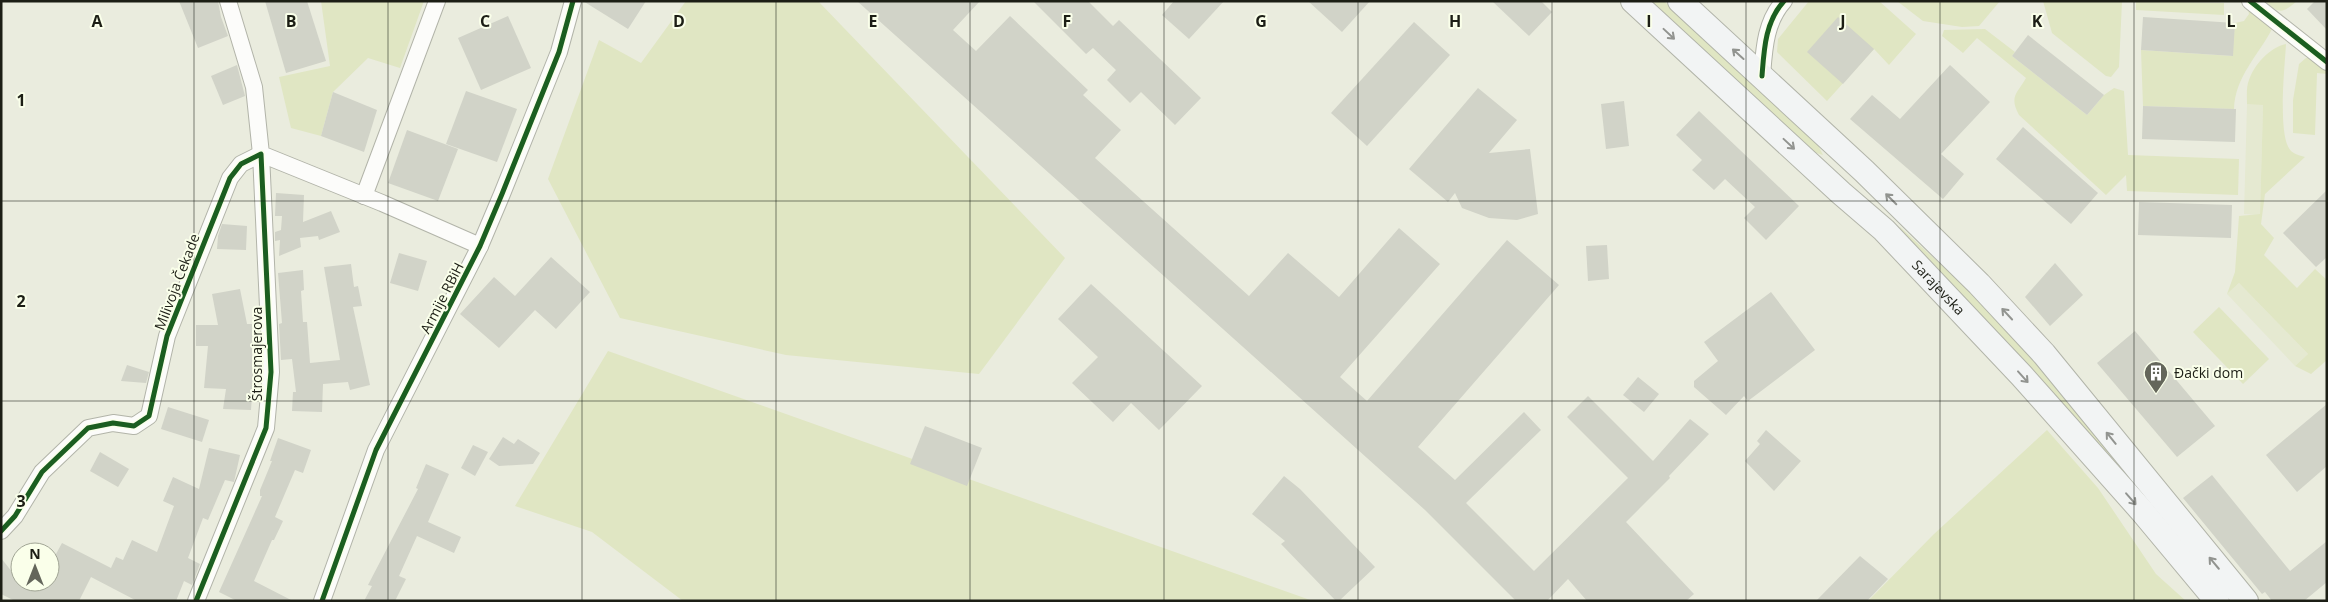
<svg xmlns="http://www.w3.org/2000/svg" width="2328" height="602" font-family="'Open Sans',sans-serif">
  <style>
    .built { fill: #e5e9d1 }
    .green { fill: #e0e6c3 }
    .building { fill: #d1d3c8 }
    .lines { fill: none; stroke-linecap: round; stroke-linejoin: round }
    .minor-casing { stroke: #b2b4a9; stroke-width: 18 }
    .secondary-casing { stroke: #b2b4a9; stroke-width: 26 }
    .minor { stroke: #fcfcfa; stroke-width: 16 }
    .secondary { stroke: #f2f4f4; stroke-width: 24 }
    .cycleway-casing { stroke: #faffea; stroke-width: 8 }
    .cycleway { stroke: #1b5e20; stroke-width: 5 }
    .oneway { stroke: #929490 }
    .grid { fill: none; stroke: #1c1e15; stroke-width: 1; stroke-opacity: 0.55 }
    .labels { text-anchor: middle; stroke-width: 4; stroke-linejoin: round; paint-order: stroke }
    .street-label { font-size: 14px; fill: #1c1e15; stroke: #faffea }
    .poi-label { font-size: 14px; fill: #1c1e15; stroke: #faffea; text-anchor: start }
    .grid-label { font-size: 16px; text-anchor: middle; font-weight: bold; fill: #1c1e15; stroke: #faffea; stroke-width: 4; stroke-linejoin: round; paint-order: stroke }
  </style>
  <rect width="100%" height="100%" fill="#eaecde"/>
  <g class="built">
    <path d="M2247 104H2263L2260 215 2244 214Z"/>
    <path d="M2239 283 2308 354 2295 366 2227 294Z"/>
  </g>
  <g class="green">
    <path d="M321 1H424L400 68 368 58 333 92 321 136 291 128 279 77 330 66Z"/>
    <path d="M686 1H818L1065 258 979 374 786 355 620 318 548 179 599 40 641 63Z"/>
    <path d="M1647 1H1664L1817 143 1823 155 1810 151Z"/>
    <path d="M1809 1H1879L1916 34 1889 65 1874 49 1827 101 1777 52 1778 39Z"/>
    <path d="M1897 1H2000L1979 26 1962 27 1923 21Z"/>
    <path d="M2043 1H2122L2119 67 2111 77 2106 76 2052 33Z"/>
    <path d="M2136 1 2224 3V15L2136 10Z"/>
    <path d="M2265 1H2297C2282 14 2279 14 2265 1Z"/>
    <path d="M2248 9 2273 27C2259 55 2235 76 2234 109L2143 106 2141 50 2232 56 2235 23 2244 21 2249 14Z"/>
    <path d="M1985 29 2015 52 2012 56 2087 115 2104 95 2114 88 2124 91 2128 155 2239 159 2238 195 2127 191 2126 175 2106 195 2019 115C2009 96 2017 94 2026 78L1977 38 1963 53 1942 36 1944 30Z"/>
    <path d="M2286 44C2285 65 2277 137 2291 151 2294 154 2301 156 2305 157L2265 194 2261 224 2274 238 2264 255 2297 288 2315 269 2327 280V360L2311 374 2295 366 2308 354 2239 283 2227 294 2235 272 2239 216 2260 214 2263 105 2247 104C2247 97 2246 87 2249 80 2254 65 2270 47 2286 44Z"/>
    <path d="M2306 58H2314L2327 65V74L2317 73 2315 135 2293 133V100L2299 64Z"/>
    <path d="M1900 227 1976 297 2029 354 2233 601H2228L1897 231Z"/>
    <path d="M2219 307 2269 359 2243 384 2193 332Z"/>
    <path d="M608 351 1313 601H683L592 532 515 506Z"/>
    <path d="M2047 430 2098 488 2156 574 2186 601H1868L1934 534Z"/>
  </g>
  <g class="building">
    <path d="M179 1H218L221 17 228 36 198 48Z"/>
    <path d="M265 1H307L326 61 286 73Z"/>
    <path d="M583 1H646L628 29Z"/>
    <path d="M857 1H980L953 30 976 51 1010 16 1088 90 1083 95 1121 130 1095 158 1249 296 1288 253 1339 297 1399 228 1440 264 1340 377 1367 401 1507 240 1559 285 1418 447 1455 480 1524 412 1541 430 1466 503 1534 571 1628 478 1567 417 1588 396 1653 461 1690 419 1709 434 1669 476 1670 478 1626 522 1694 594 1686 601H1587L1568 579 1547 601H1516L1425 510Z"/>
    <path d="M1033 1H1088L1113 26 1119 20 1201 98 1175 125 1141 92 1130 103 1107 80 1116 70 1093 48 1086 54Z"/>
    <path d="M1174 1H1224L1189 39 1162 15Z"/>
    <path d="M1308 1H1370L1342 32Z"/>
    <path d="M1492 1H1541L1552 12 1529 36Z"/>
    <path d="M2315 1H2327V30L2307 9Z"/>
    <path d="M508 16 531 68 481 90 458 38Z"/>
    <path d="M1838 17 1874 49 1843 84 1807 52Z"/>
    <path d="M2143 17 2235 23 2233 56 2141 50Z"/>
    <path d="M1414 22 1450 55 1367 146 1331 113Z"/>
    <path d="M2028 35 2104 95 2087 115 2012 56Z"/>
    <path d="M237 65 245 96 223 105 211 76Z"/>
    <path d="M1950 65 1990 102 1941 154 1964 174 1943 199 1850 119 1872 95 1900 119Z"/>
    <path d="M1478 88 1517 120 1489 153 1530 149 1538 214 1517 220 1489 218 1462 208 1455 193 1448 202 1409 169Z"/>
    <path d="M466 91 517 109 497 162 446 144Z"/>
    <path d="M333 92 377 110 364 152 321 136Z"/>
    <path d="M1624 101 1629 146 1606 149 1601 104Z"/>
    <path d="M2143 106 2236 109 2235 142 2142 139Z"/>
    <path d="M1699 111 1799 206 1766 240 1744 218 1755 207 1725 179 1714 190 1692 170 1702 160 1676 135Z"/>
    <path d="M2023 127 2098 193 2071 224 1996 159Z"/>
    <path d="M407 130 458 149 438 201 388 183Z"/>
    <path d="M2327 190V257L2316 267 2283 233Z"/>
    <path d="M276 193 304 195 303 222 331 211 340 232 319 240 318 236 300 238 301 247 279 256 280 240 275 241V232L281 230 282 216H275Z"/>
    <path d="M2139 202 2232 205 2231 238 2138 235Z"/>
    <path d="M222 224 247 226 246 250 217 249 218 236Z"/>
    <path d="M1607 245 1609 279 1588 281 1586 246Z"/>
    <path d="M399 253 427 261 418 291 390 283Z"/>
    <path d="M551 257 590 292 556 329 535 310 499 348 460 314 494 277 515 296Z"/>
    <path d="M2055 263 2083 295 2050 326 2025 297Z"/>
    <path d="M351 264 354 287 358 286 362 306 353 307 370 385 350 390 348 382 323 384 322 412 292 411 293 392H296L292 359 281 360 279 324 282 323 278 273 303 270 304 290 301 291 303 322H307L310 363 340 360 324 267Z"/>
    <path d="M1091 284 1202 386 1159 430 1131 403 1113 422 1072 383 1098 357 1058 319Z"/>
    <path d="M240 289 247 324H252V366H254L251 410 223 409 226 389 204 388 208 346H196V325H218L212 294Z"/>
    <path d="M1771 292 1815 350 1748 401 1744 396 1726 415 1694 387V381L1718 361 1704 342Z"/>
    <path d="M2135 331 2215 426 2177 457 2097 363Z"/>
    <path d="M127 365 149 372 146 383 121 381Z"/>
    <path d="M1638 377 1659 394 1644 412 1623 395Z"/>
    <path d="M2327 404V466L2297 492 2266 455Z"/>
    <path d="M168 407 209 420 202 442 161 429Z"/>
    <path d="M925 426 982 448 967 486 910 464Z"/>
    <path d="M1766 430 1801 461 1774 491 1745 461 1760 444 1757 441Z"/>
    <path d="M503 437 514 444 518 439 540 453 533 464 499 466 489 459Z"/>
    <path d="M278 438 311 450 303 473 295 470 275 517 283 521 274 540H272L254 581 293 601H237L219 592 262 496H260V490L272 461H270Z"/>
    <path d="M473 445 488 452 475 476 461 468Z"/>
    <path d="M209 448 240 455 234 482 225 480 208 520 203 518 188 558 200 564 192 585 184 581 176 601H137L91 577 79 601H15L1 594V558L20 582H50V565L62 543 111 568 116 557 123 560 132 540 157 552 174 506 163 501 173 477 199 489Z"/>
    <path d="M100 452 129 469 118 487 90 471Z"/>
    <path d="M426 464 449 474 428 522 461 537 454 553 417 536 399 576 406 579 395 601H364L372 586 368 585 418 489 416 488Z"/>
    <path d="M2212 475 2290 571 2327 541V582L2304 601H2272L2265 592 2262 594 2183 498Z"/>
    <path d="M1284 476 1300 489 1375 567 1339 601H1336L1281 544 1285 541 1252 514Z"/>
    <path d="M1860 556 1888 579 1867 601H1816Z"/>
  </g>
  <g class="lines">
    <g class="minor-casing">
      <g id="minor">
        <path d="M228 1 254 87 261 154 382 203 480 246"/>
        <path d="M2250 1 2327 62"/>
        <path d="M1762 76C1764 50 1765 22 1784 1"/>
        <path d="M364 196 437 1"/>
        <path d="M1 531 15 516 42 472 88 428 113 423 134 426 149 416 167 336 230 178 241 164 261 154 271 372 266 428 196 601"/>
        <path d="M322 601 376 450 480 246 502 194 559 52 573 1"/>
      </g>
    </g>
    <g class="secondary-casing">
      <g id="secondary">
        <path id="s1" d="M1633 1 1841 193 1884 230 2022 376 2142 511 2217 601"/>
        <path d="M1680 1 1864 171 1979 284 2044 354 2246 601"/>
      </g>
    </g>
    <use href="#minor" class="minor"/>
    <use href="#secondary" class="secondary"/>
    <g class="cycleway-casing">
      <g id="cycleway">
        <path d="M2250 1 2327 62"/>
        <path d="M1762 76C1764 50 1765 22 1784 1"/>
        <path d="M1 531 15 516 42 472 88 428 113 423 134 426 149 416 167 336 230 178 241 164 261 154 271 372 266 428 196 601"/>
        <path d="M322 601 376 450 480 246 502 194 559 52 573 1"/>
      </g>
    </g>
    <use href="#cycleway" class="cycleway"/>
  </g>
  <defs><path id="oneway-shaft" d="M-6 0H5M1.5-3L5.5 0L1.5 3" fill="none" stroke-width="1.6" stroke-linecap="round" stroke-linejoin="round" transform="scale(1.25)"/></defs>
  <g class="oneway">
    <use href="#oneway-shaft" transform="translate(1669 34) rotate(43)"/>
    <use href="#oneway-shaft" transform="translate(1738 54) rotate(-138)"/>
    <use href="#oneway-shaft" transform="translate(1789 144) rotate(43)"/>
    <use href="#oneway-shaft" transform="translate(1891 199) rotate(-135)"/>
    <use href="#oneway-shaft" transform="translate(2007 314) rotate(-133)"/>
    <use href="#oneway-shaft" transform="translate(2023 377) rotate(48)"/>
    <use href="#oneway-shaft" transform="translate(2111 438) rotate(-129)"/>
    <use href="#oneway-shaft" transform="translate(2131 499) rotate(49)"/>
    <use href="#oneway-shaft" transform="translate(2214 563) rotate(-130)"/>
  </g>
  <path class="grid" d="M194 1V601M388 1V601M582 1V601M776 1V601M970 1V601M1164 1V601M1358 1V601M1552 1V601M1746 1V601M1940 1V601M2134 1V601M1 201H2327M1 401H2327"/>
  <defs>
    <g id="building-pin" transform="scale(1.25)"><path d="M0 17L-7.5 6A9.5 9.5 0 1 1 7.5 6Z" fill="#64665b" stroke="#faffea"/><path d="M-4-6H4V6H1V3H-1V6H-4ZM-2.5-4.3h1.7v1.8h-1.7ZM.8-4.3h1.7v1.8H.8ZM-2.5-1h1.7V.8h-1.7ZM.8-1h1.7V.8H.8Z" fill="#fff"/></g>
  </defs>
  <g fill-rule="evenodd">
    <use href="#building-pin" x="2156" y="373"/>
  </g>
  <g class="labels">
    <g class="street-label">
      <text transform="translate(177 282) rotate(-69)" y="5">Milivoja Čekade</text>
      <text dy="5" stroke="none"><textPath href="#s1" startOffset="419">Sarajevska</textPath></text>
      <text transform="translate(442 298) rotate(-63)" y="5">Armije RBiH</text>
      <text transform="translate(257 354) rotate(-90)" y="5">Štrosmajerova</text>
    </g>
    <g class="poi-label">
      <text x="2174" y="378">Đački dom</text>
    </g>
  </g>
  <g class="grid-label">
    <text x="97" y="27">A</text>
    <text x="291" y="27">B</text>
    <text x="485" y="27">C</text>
    <text x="679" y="27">D</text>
    <text x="873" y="27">E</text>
    <text x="1067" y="27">F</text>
    <text x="1261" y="27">G</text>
    <text x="1455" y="27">H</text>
    <text x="1649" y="27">I</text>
    <text x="1843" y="27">J</text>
    <text x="2037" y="27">K</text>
    <text x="2231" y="27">L</text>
    <text x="21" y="106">1</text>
    <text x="21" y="307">2</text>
    <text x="21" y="507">3</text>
  </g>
  <rect width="2328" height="602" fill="none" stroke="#1c1e15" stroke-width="5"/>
  <g transform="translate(35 567)"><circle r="24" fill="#faffea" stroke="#a1a595"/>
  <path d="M0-4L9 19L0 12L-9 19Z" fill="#64665b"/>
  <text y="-8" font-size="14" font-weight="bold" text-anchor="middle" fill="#1c1e15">N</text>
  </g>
</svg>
